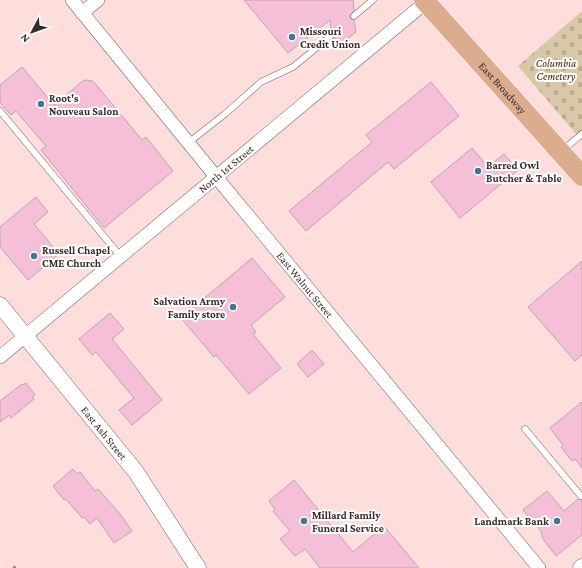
<svg xmlns="http://www.w3.org/2000/svg" width="582" height="568" font-family="'Crimson Pro',serif">
  <style>
    .cemetery { fill: url(#cemetery-stones) }
    .building { fill: #f5bfd8; stroke: #bfa4b0 }
    .lines { fill: none; stroke-linecap: round; stroke-linejoin: round }
    .service-casing { stroke: #7c6160; stroke-width: 7 }
    .minor-casing { stroke: #7c6160; stroke-width: 14 }
    .tertiary-casing { stroke: #7c6160; stroke-width: 17 }
    .primary-casing { stroke: #fff; stroke-width: 21 }
    .path { stroke: #9a8483; stroke-width: 2.5; stroke-dasharray: 3 2; stroke-linecap: butt }
    .service { stroke: #fff; stroke-width: 6 }
    .minor { stroke: #fff; stroke-width: 13 }
    .tertiary { stroke: #fff; stroke-width: 16 }
    .primary { stroke: #dbad8e; stroke-width: 20 }
    .poi-dot { fill: #3c7c90; stroke: #fff; stroke-width: 1.5 }
    .labels { text-anchor: middle; stroke-width: 4; stroke-linejoin: round; paint-order: stroke }
    .poi-label { font-size: 11px; font-weight: bold; fill: #372b2a; stroke: #fff; text-anchor: start }
    .park-label { font-size: 11px; font-style: italic; fill: #3f2e05; stroke: #fff }
    .street-label { font-size: 11px; fill: #372b2a; stroke: #fff }
  </style>
  <defs>
    <pattern id="cemetery-stones" width="16" height="16" patternUnits="userSpaceOnUse"><rect width="16" height="16" fill="#d8c8a7"/><path d="M2 7V4a2 2 0 0 1 4 0v3zM10 15v-3a2 2 0 0 1 4 0v3z" fill="#baac90"/></pattern>
  </defs>
  <rect width="100%" height="100%" fill="#fddedc"/>
  <path class="cemetery" d="M582 11V141L518 66Z"/>
  <g class="building">
    <path d="M244 0H353L354 11 350 16 351 19 354 20 356 32 333 50 332 41 336 35 335 32 331 31 330 20 288 53Z"/>
    <path d="M22 67 54 105 84 80 93 81 142 140 146 137 173 171 104 228 41 150 46 146 16 111 11 115 0 103V85Z"/>
    <path d="M431 82 459 116 394 169 388 162 306 231 289 211 372 142 366 135Z"/>
    <path d="M472 148 488 167 504 154 518 170 460 218 431 182Z"/>
    <path d="M36 197 48 212 34 224 59 254 28 280 0 247V227Z"/>
    <path d="M252 258 285 297 251 325 256 332 253 334 281 368 249 394 216 355 214 357 181 318Z"/>
    <path d="M582 261V355L575 361 528 307Z"/>
    <path d="M110 313 124 329 112 339 162 400 132 425 119 410 134 398 96 352 92 355 79 339Z"/>
    <path d="M312 350 324 364 308 377 297 364Z"/>
    <path d="M26 383 35 395 32 397 34 399 11 418 9 415 0 422V401L22 384 23 385Z"/>
    <path d="M582 402V468L575 459 572 461 561 447 563 445 550 428Z"/>
    <path d="M73 469 77 474 80 472 95 491 98 489 120 514 132 531 114 543 97 518 90 524 84 517 82 518 66 499 64 500 53 486Z"/>
    <path d="M294 480 353 552 384 526 419 568H320L305 549 295 556 280 539 290 531 273 511 275 509 269 501Z"/>
    <path d="M547 491 564 511 578 499 582 500V535L556 556 543 539 541 531 523 510Z"/>
  </g>
  <g class="lines">
    <g class="service-casing">
      <g id="service">
        <path d="M354 16 373 0"/>
        <path d="M0 111 121 257"/>
        <path d="M188 143 225 114 261 82 293 67 332 35"/>
        <path d="M563 150 582 134"/>
        <path d="M525 429 581 496"/>
      </g>
    </g>
    <g class="minor-casing">
      <g id="minor">
        <path id="s1" d="M72 0 217 178 539 568"/>
        <path d="M82 13 98 0"/>
        <path id="s2" d="M0 357 426 2"/>
      </g>
    </g>
    <g class="tertiary-casing">
      <g id="tertiary">
        <path id="s3" d="M0 305 136 472 198 568"/>
        <path d="M581 568 582 567"/>
      </g>
    </g>
    <g class="primary-casing">
      <g id="primary">
        <path id="s4" d="M424 0 582 176"/>
      </g>
    </g>
    <path class="path" d="M13 568 17 566"/>
    <use href="#service" class="service"/>
    <use href="#minor" class="minor"/>
    <use href="#tertiary" class="tertiary"/>
    <use href="#primary" class="primary"/>
  </g>
  <g class="poi-dot">
    <circle cx="292" cy="37" r="4"/>
    <circle cx="41" cy="104" r="4"/>
    <circle cx="478" cy="171" r="4"/>
    <circle cx="34" cy="256" r="4"/>
    <circle cx="233" cy="307" r="4"/>
    <circle cx="304" cy="521" r="4"/>
    <circle cx="557" cy="521" r="4"/>
  </g>
  <g class="labels">
    <g class="poi-label">
      <text x="300" y="35">Missouri<tspan x="300" dy="13">Credit Union</tspan></text>
      <text x="49" y="102">Root's<tspan x="49" dy="13">Nouveau Salon</tspan></text>
      <text x="486" y="169">Barred Owl<tspan x="486" dy="13">Butcher &amp; Table</tspan></text>
      <text x="42" y="254">Russell Chapel<tspan x="42" dy="13">CME Church</tspan></text>
      <text x="225" y="305" text-anchor="end">Salvation Army<tspan x="225" dy="13">Family store</tspan></text>
      <text x="312" y="519">Millard Family<tspan x="312" dy="13">Funeral Service</tspan></text>
      <text x="549" y="525" text-anchor="end">Landmark Bank</text>
    </g>
    <g class="park-label">
      <text x="556" y="67">Columbia<tspan x="556" dy="13">Cemetery</tspan></text>
    </g>
    <g class="street-label">
      <text dy="4" stroke="none"><textPath href="#s4" startOffset="118">East Broadway</textPath></text>
      <text dy="4" stroke="none"><textPath href="#s2" startOffset="294">North 1st Street</textPath></text>
      <text dy="4" stroke="none"><textPath href="#s1" startOffset="368">East Walnut Street</textPath></text>
      <text dy="4" stroke="none"><textPath href="#s3" startOffset="165">East Ash Street</textPath></text>
    </g>
  </g>
  <g transform="translate(32 32) rotate(229)" stroke="#ffffff" stroke-width="3" paint-order="stroke">
  <path d="M0-3L7 15L0 10L-7 15Z" fill="#372b2a"/>
  <text y="-6" font-size="11" font-weight="bold" text-anchor="middle" fill="#372b2a">N</text>
  </g>
</svg>
